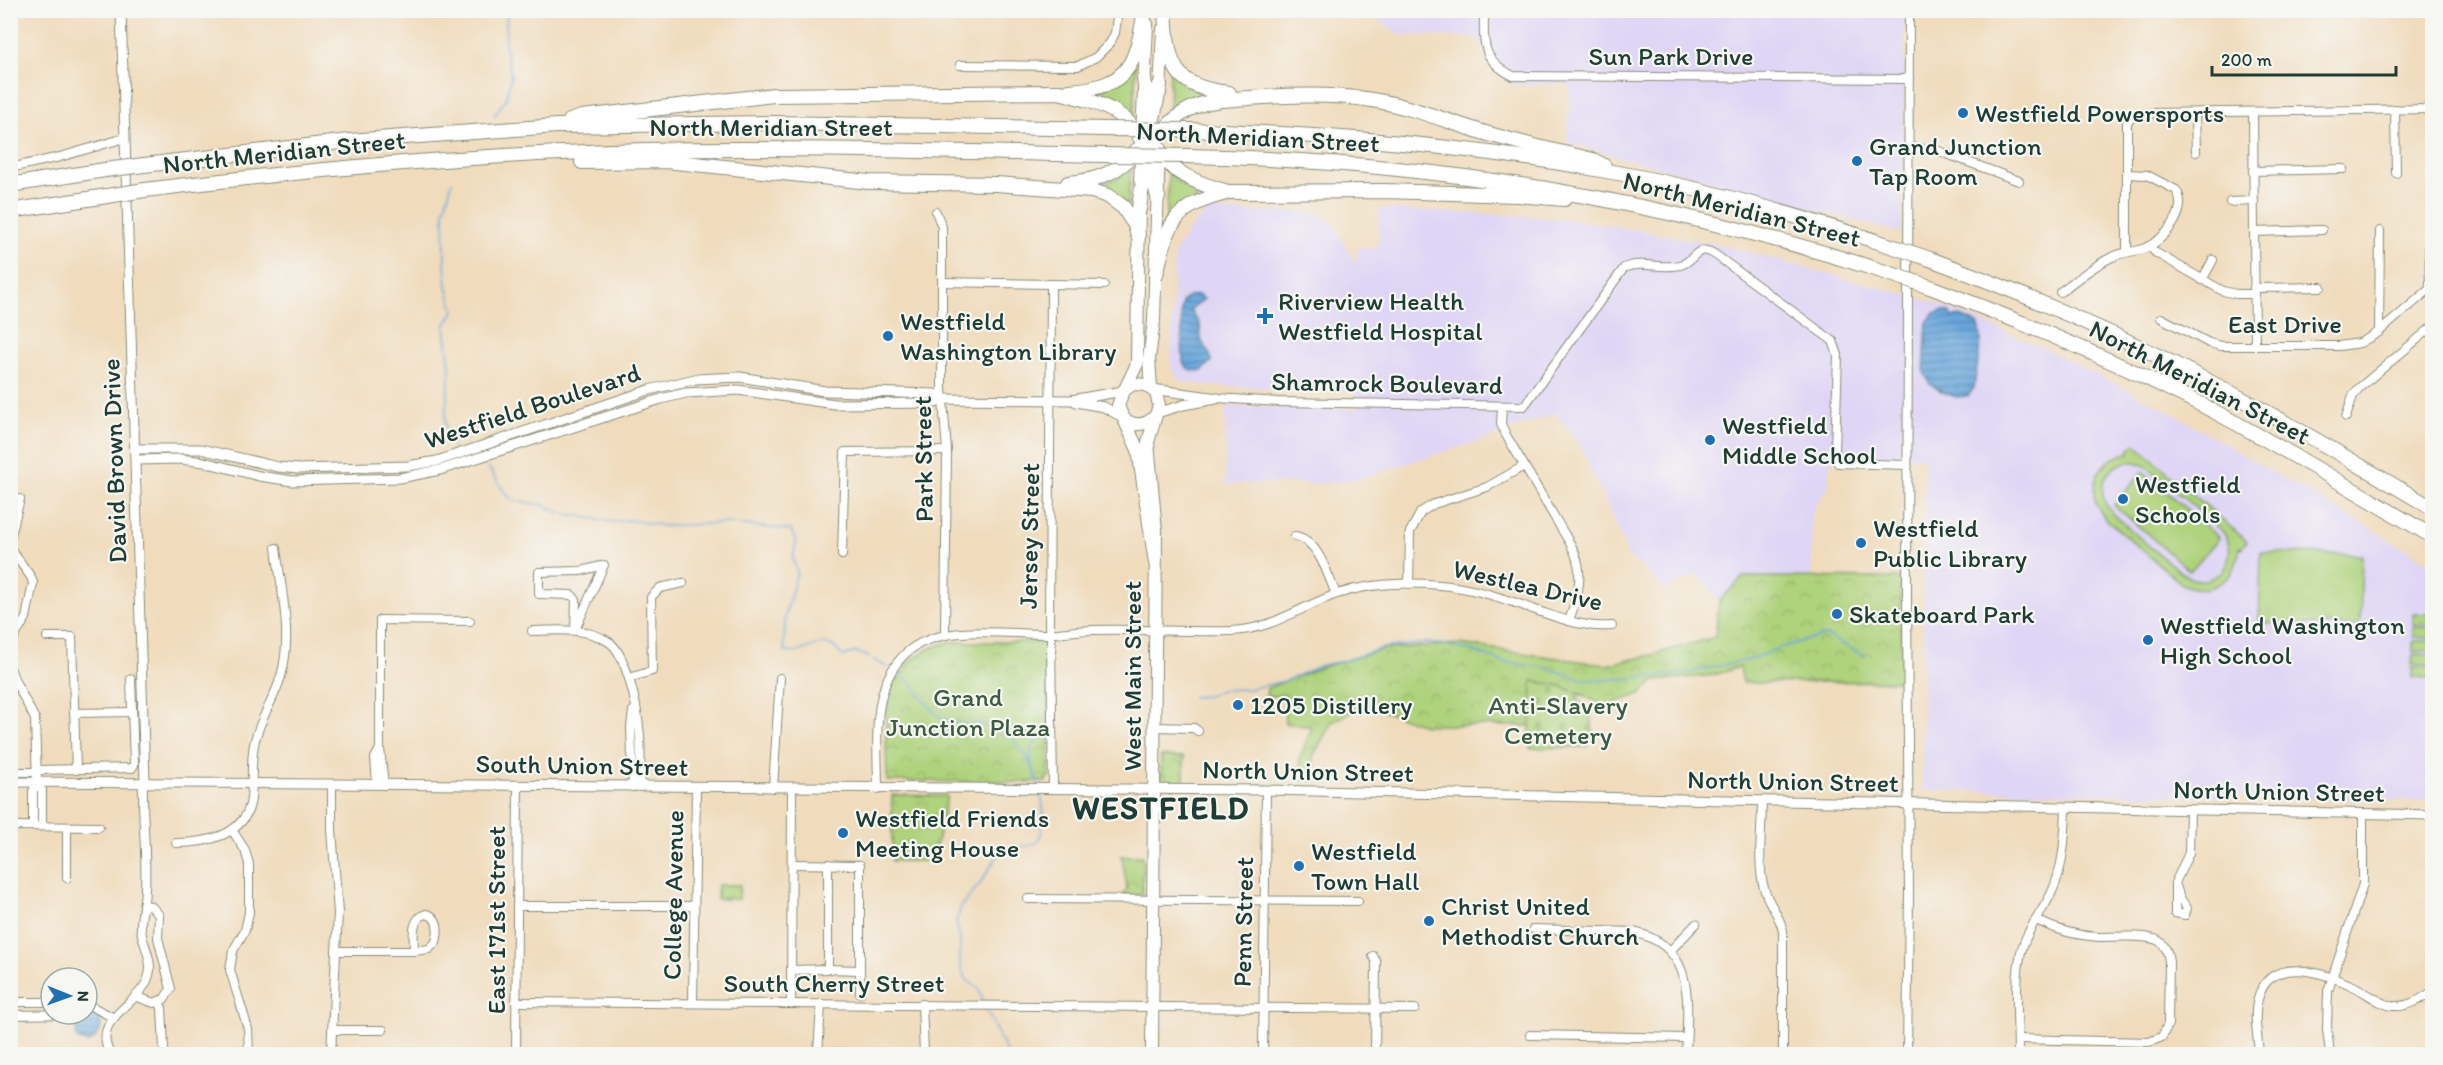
<svg xmlns="http://www.w3.org/2000/svg" width="2443" height="1065" font-family="Itim,sans-serif">
  <style>
    .built { fill: #dfd5f5 }
    .green { fill: #afd27b; stroke: #678858; stroke-width: 1.5; fill-rule: evenodd }
    .cemetery { fill: url(#cemetery-stones); stroke: #678858; stroke-width: 1.5 }
    .park { fill: url(#park-crowns); stroke: #678858; stroke-width: 1.5 }
    .water { fill: url(#water-rules); stroke: #447288; stroke-width: 1.5 }
    .lines { fill: none; stroke-linecap: round; stroke-linejoin: round }
    .stream { stroke: #69a6db; stroke-width: 1.5 }
    .minor-casing { stroke: #888c78; stroke-width: 10 }
    .tertiary-casing { stroke: #888c78; stroke-width: 11 }
    .primary-casing { stroke: #888c78; stroke-width: 14 }
    .motorway-casing { stroke: #888c78; stroke-width: 16 }
    .minor { stroke: #fff; stroke-width: 8 }
    .tertiary { stroke: #fff; stroke-width: 9 }
    .primary { stroke: #fff; stroke-width: 12 }
    .motorway { stroke: #fff; stroke-width: 14 }
    .motorway-bridge-casing { stroke: #888c78; stroke-width: 16; stroke-linecap: butt }
    .motorway-bridge { stroke: #fff; stroke-width: 14 }
    .poi-dot { fill: #1f6fb2; stroke: #f6f6f2; stroke-width: 2 }
    .labels { text-anchor: middle; stroke-width: 4.5; stroke-linejoin: round; paint-order: stroke }
    .street-label { font-size: 26px; fill: #1f3d34; stroke: #f6f6f2 }
    .poi-label { font-size: 26px; fill: #1f3d34; stroke: #f6f6f2; text-anchor: start }
    .park-label { font-size: 26px; fill: #3c5b42; stroke: #f6f6f2 }
    .district-label { font-size: 32px; font-weight: bold; letter-spacing: 1.5px; fill: #1f3d34; stroke: #f6f6f2 }
  </style>
  <defs>
    <pattern id="cemetery-stones" width="16" height="16" patternUnits="userSpaceOnUse" patternTransform="scale(1.5)"><rect width="16" height="16" fill="#afd27b"/><path d="M2 7V4a2 2 0 0 1 4 0v3zM10 15v-3a2 2 0 0 1 4 0v3z" fill="#96b56b"/></pattern>
    <pattern id="park-crowns" width="20" height="18" patternUnits="userSpaceOnUse" patternTransform="scale(1.5)"><rect width="20" height="18" fill="#afd27b"/><path d="M2 6a3 3 0 1 1 6 0M12 15a3 3 0 1 1 6 0" fill="none" stroke="#96b56b"/></pattern>
    <pattern id="water-rules" width="6" height="5" patternUnits="userSpaceOnUse" patternTransform="scale(1.5)"><rect width="6" height="5" fill="#69a6db"/><path d="M0 2.5h6" fill="none" stroke="#5688b2"/></pattern>
  </defs>
  <rect width="100%" height="100%" fill="#f6f6f2"/>
  <filter id="ink" filterUnits="userSpaceOnUse"><feTurbulence type="fractalNoise" baseFrequency=".0167" numOctaves="2"/><feDisplacementMap in="SourceGraphic" scale="12" xChannelSelector="R" yChannelSelector="G"/><feConvolveMatrix kernelMatrix="1 2 1 2 8 2 1 2 1" color-interpolation-filters="sRGB"/></filter>
  <filter id="wash" filterUnits="userSpaceOnUse"><feTurbulence type="fractalNoise" baseFrequency=".008" numOctaves="4" result="noise"/><feDisplacementMap in="SourceGraphic" scale="24" xChannelSelector="R" yChannelSelector="G"/><feGaussianBlur stdDeviation="1.35" result="paint"/><feColorMatrix in="noise" values="0 0 0 0 0 0 0 0 0 0 0 0 0 0 0 0 0 1.4 0 .05"/><feComposite in="paint" operator="in"/></filter>
  <g filter="url(#wash)">
    <rect width="100%" height="100%" fill="#f0dcbd"/>
    <g class="built">
      <path d="M1364 11H1905L1902 233 1568 143 1570 84 1511 85 1488 63 1478 37 1400 35Z"/>
      <path d="M1379 209 1530 216 1596 223 1717 244 1937 303 2050 351 2165 409 2432 565V801L1922 790 1925 457H1843L1829 465 1828 489 1815 506 1812 516 1811 577H1743L1720 599 1696 574 1664 590 1643 567 1626 555V548L1579 442 1556 413 1489 438 1350 481 1325 483 1225 484 1226 406 1356 409V391L1215 386 1183 382 1179 379 1171 366 1174 255 1186 233 1207 211 1317 212 1333 223 1356 265 1357 248H1378Z"/>
    </g>
    <g class="green">
      <path d="M1136 65 1134 115 1132 119 1123 107 1097 93Z"/>
      <path d="M1170 69 1203 94 1182 103 1169 117Z"/>
      <path d="M1130 166 1131 169 1128 205 1100 186 1120 177Z"/>
      <path d="M1169 171 1179 183 1203 194 1166 224Z"/>
      <path d="M2135 444 2247 541 2241 548 2239 547C2239 578 2211 598 2182 584L2106 519C2082 494 2096 457 2130 453L2129 451ZM2126 462H2135L2148 467 2223 532C2229 541 2232 552 2227 563 2222 576 2207 583 2193 579 2180 575 2120 521 2108 508 2097 490 2104 468 2126 462Z"/>
      <path d="M2143 471 2219 538 2190 571 2114 505Z"/>
      <path d="M2261 552 2362 555 2360 626 2259 623Z"/>
      <rect x="2413" y="614" width="19" height="10"/>
      <path d="M2413 627H2432V638L2413 637Z"/>
      <rect x="2413" y="641" width="19" height="10"/>
      <path d="M2413 654 2432 655V665H2412Z"/>
      <path d="M2412 668H2432V679L2412 678Z"/>
    </g>
    <path class="cemetery" d="M1531 681 1559 685 1580 694 1577 698 1592 719 1593 739 1586 747 1530 748Z"/>
    <g class="park">
      <path d="M1743 577 1900 578 1902 681 1743 683 1740 667 1714 675 1654 681 1642 693 1607 706 1559 685 1532 681 1530 726 1424 725 1365 705 1332 722 1313 756 1316 781H1302L1299 760 1312 727 1285 723 1284 696H1266L1267 688 1322 667 1384 649 1459 644 1606 665 1652 655 1715 637 1719 601Z"/>
      <path d="M949 642H1048L1049 777 1046 778V782L887 781C887 749 881 708 896 679L898 680 902 672 905 673 908 666 906 664 928 649Z"/>
      <path d="M1161 756 1184 757V782H1161Z"/>
      <path d="M892 795 947 796 933 861H892Z"/>
      <path d="M1143 856 1142 895H1123L1127 888 1122 857 1120 856Z"/>
      <path d="M718 885H740L739 899H717Z"/>
    </g>
    <g class="water">
      <path d="M1198 295 1204 299 1190 310 1200 325 1201 340 1210 355 1212 361 1202 371 1190 370 1183 363 1181 310 1183 301 1189 296Z"/>
      <path d="M1943 311 1950 312 1953 317 1961 316 1978 324 1980 329 1981 340 1974 388 1967 396 1956 397 1943 392 1930 384 1924 372 1927 322 1934 313Z"/>
      <path d="M88 1012 97 1014C106 1026 99 1037 88 1043L77 1039 76 1031 81 1016Z"/>
    </g>
    <g class="lines">
      <g class="stream">
        <path d="M494 116 506 99 511 76 505 46 507 10"/>
        <path d="M452 182 444 211 445 264 447 286 454 311 445 326 450 368 445 421 448 440 452 445"/>
        <path d="M488 467 505 493 512 500 544 505 560 513 613 522 629 520 665 526 725 523 791 530 796 542 793 559 797 572 785 616 784 651C801 658 814 638 832 646 836 648 839 653 843 656L856 652 869 657"/>
        <path d="M874 660 889 668"/>
        <path d="M896 672C917 683 920 700 938 715 948 723 966 723 979 724 1010 728 1031 755 1038 784"/>
        <path d="M1193 697 1208 696 1221 690 1248 689 1285 681 1321 665 1343 661 1383 648 1426 643 1440 644 1473 651 1503 662 1548 668 1580 679 1605 680 1683 674 1752 659 1779 648 1821 636H1827L1866 656"/>
        <path d="M1032 765C1028 753 1033 741 1043 735"/>
        <path d="M983 1002 979 989 967 980 962 971 960 962V939L956 922 961 907 981 882 1000 852C1011 844 1025 850 1037 842 1047 827 1044 808 1040 791"/>
        <path d="M986 1009 1007 1054"/>
      </g>
    </g>
  </g>
  <g filter="url(#ink)">
    <g class="lines">
      <g class="minor-casing">
        <g id="minor">
          <path d="M1484 10C1484 43 1480 59 1513 76L1909 79"/>
          <path d="M960 65 1078 66 1096 57 1110 43 1115 33 1118 10"/>
          <path d="M2395 109 2396 173"/>
          <path d="M2253 112 2255 346"/>
          <path d="M2195 113 2196 152"/>
          <path d="M1909 147 1939 151 2019 181"/>
          <path d="M10 168 60 157 125 138"/>
          <path d="M2253 171 2343 169"/>
          <path d="M2230 202 2254 201"/>
          <path d="M936 212 942 227V388L947 451 945 634"/>
          <path d="M2429 230 2430 289"/>
          <path d="M2254 232 2322 230"/>
          <path d="M2149 246 2156 253 2223 291 2236 294H2255"/>
          <path d="M2127 251V122L2132 116 2155 113 2432 109"/>
          <path d="M2202 280 2213 260"/>
          <path d="M942 282 1104 285"/>
          <path d="M1051 284 1049 627 1051 640 1053 789"/>
          <path d="M2254 288 2321 287"/>
          <path d="M2060 292C2076 280 2092 267 2110 258 2123 251 2134 253 2145 248 2165 240 2190 210 2176 190L2147 175 2127 174"/>
          <path d="M2161 318 2209 343 2221 346H2339L2360 343 2379 332 2432 287"/>
          <path d="M2379 332 2380 231"/>
          <path d="M1218 398 1278 402 1524 406 1624 268C1642 260 1662 270 1680 265 1696 261 1696 241 1717 256L1833 341 1838 355 1835 451 1838 463 1907 465"/>
          <path d="M1502 407 1501 424 1506 435 1571 545C1586 572 1578 594 1569 621"/>
          <path d="M2346 417 2353 396 2359 388 2432 327"/>
          <path d="M1295 536C1318 539 1328 576 1336 594"/>
          <path d="M10 539 20 499"/>
          <path d="M10 548 31 577 33 583 26 618 10 644"/>
          <path d="M842 555 845 452 947 451"/>
          <path d="M604 565 575 630 576 600 572 595 539 594V572L581 571Z"/>
          <path d="M1409 584 1410 532 1421 512 1434 504 1487 487 1524 466"/>
          <path d="M532 631C558 630 586 627 609 642 626 653 637 706 639 727 642 747 640 767 640 787"/>
          <path d="M47 637H72L76 770"/>
          <path d="M10 668 15 681 35 719 37 783 42 790V826"/>
          <path d="M629 678 652 671 651 597 660 588 683 583"/>
          <path d="M74 713 132 712"/>
          <path d="M1154 727 1194 728 1198 731"/>
          <path d="M37 770 132 768 134 765 131 679"/>
          <path d="M10 772H37"/>
          <path d="M377 784 375 758 380 749"/>
          <path d="M384 785 380 749V620L470 621"/>
          <path d="M633 787 631 727 633 711"/>
          <path d="M773 788 780 678"/>
          <path d="M878 789C878 741 869 681 911 649 945 624 1005 634 1044 634 1061 633 1078 630 1094 630 1140 629 1185 632 1231 631 1274 629 1299 607 1337 594 1370 583 1406 582 1440 585 1476 588 1508 600 1541 612 1565 620 1586 628 1612 626"/>
          <path d="M1762 802C1762 827 1757 865 1764 888 1768 904 1780 915 1783 931V1054"/>
          <path d="M10 826 99 827"/>
          <path d="M33 826V791L37 783"/>
          <path d="M67 827V878"/>
          <path d="M232 830 245 850 249 864V913L245 930 233 951 230 970 248 1029 249 1054"/>
          <path d="M176 843C206 843 246 836 251 799 253 779 250 760 255 740 261 717 275 698 281 676 293 636 281 589 276 548"/>
          <path d="M792 864 860 865V993"/>
          <path d="M2175 883 2180 898 2187 908 2185 915 2175 913V883L2189 853 2190 810"/>
          <path d="M1028 899 1358 901"/>
          <path d="M517 906H694"/>
          <path d="M426 914C439 916 439 931 436 942L429 949 414 951C414 937 410 919 426 914Z"/>
          <path d="M1533 929 1633 932C1698 946 1687 1004 1686 1054"/>
          <path d="M336 951H414"/>
          <path d="M1670 951 1696 924"/>
          <path d="M1373 956 1376 961 1375 1054"/>
          <path d="M828 969 860 970"/>
          <path d="M791 970 828 969V864"/>
          <path d="M135 996 154 1003 164 999 171 989 158 938 159 915 151 906 143 905"/>
          <path d="M159 1001 162 1008 164 1048"/>
          <path d="M10 1002H51"/>
          <path d="M516 1002 1415 1009"/>
          <path d="M693 1003 696 787"/>
          <path d="M87 1004 114 1018"/>
          <path d="M791 1004 792 788"/>
          <path d="M922 1004 924 1054"/>
          <path d="M10 1015 75 1014"/>
          <path d="M332 1030H383"/>
          <path d="M1530 1035 1686 1038"/>
          <path d="M2018 1039 2149 1042 2162 1037 2168 1024 2169 961C2168 953 2166 945 2159 941 2147 934 2114 937 2099 937 2076 936 2056 930 2036 920"/>
          <path d="M818 1052 882 1054"/>
          <path d="M110 1054C89 1014 146 1006 150 970 151 956 143 944 141 930 140 917 145 902 145 889 147 854 142 818 143 783"/>
          <path d="M331 1054 338 913 332 829V784"/>
          <path d="M516 1054 518 785"/>
          <path d="M818 1054 821 1004"/>
          <path d="M1263 1054 1266 790"/>
          <path d="M1907 1054 1909 895 1907 596 1909 10"/>
          <path d="M2018 1054C2018 1022 2014 984 2021 952 2026 931 2041 914 2051 894 2064 867 2065 837 2066 808"/>
          <path d="M2259 1054C2258 1037 2253 1016 2258 999 2270 953 2324 973 2353 986 2366 992 2380 1005 2394 1006 2409 1007 2421 999 2432 992"/>
          <path d="M2330 1054 2327 1029 2328 991 2363 884V814"/>
        </g>
      </g>
      <g class="tertiary-casing">
        <g id="tertiary">
          <path d="M121 10 145 783"/>
          <path d="M1152 389 1218 398"/>
          <path d="M1076 402 1104 407 1122 417"/>
          <path d="M1157 413 1183 405 1216 399"/>
          <path d="M135 449H201L278 467 299 469 408 466 437 461 649 390 695 379 740 377 825 391 935 394 938 399"/>
          <path d="M136 460 180 459 204 462 259 476 293 481 400 478 440 470 661 399 686 393 738 390 835 404 936 403 938 399 1071 400 1123 391"/>
          <path d="M10 782 1266 790 2432 815"/>
        </g>
      </g>
      <g class="primary-casing">
        <g id="primary">
          <path d="M1160 93 1163 29"/>
          <path d="M1140 180 1147 24"/>
          <path d="M1151 388 1149 359 1154 321 1159 146"/>
          <path d="M1125 389 1137 364 1139 200"/>
          <path d="M1123 418C1134 427 1146 426 1155 416"/>
          <path d="M1152 1054 1156 531 1148 442 1159 405 1156 393 1146 385 1133 384 1123 391 1118 406 1138 450 1155 563"/>
        </g>
      </g>
      <g class="motorway-casing">
        <g id="motorway">
          <path d="M1165 10C1168 63 1171 87 1229 93"/>
          <path d="M1144 79C1153 149 1154 172 1228 192L1384 191 1518 195 1564 199"/>
          <path d="M1069 91C1129 87 1136 65 1145 10"/>
          <path d="M570 121 582 117 774 95 1059 92C1096 102 1132 110 1147 152 1152 166 1154 182 1158 197"/>
          <path d="M1152 123 1160 85"/>
          <path d="M1188 130C1331 134 1472 146 1612 172 1705 188 1798 216 1888 245"/>
          <path d="M1187 156C1429 161 1658 198 1888 273"/>
          <path d="M582 162 666 161 869 182 996 184 1092 191 1108 196 1123 207 1135 225 1138 236"/>
          <path d="M144 165 349 141 557 126 773 123 1107 129"/>
          <path d="M1068 183C1097 181 1119 172 1137 150"/>
          <path d="M10 185 105 170"/>
          <path d="M145 190C311 169 479 154 647 150 800 147 953 152 1107 155"/>
          <path d="M1139 209C1143 173 1151 134 1183 113 1204 99 1226 100 1249 98 1287 95 1335 94 1372 100 1410 106 1446 121 1482 132 1518 143 1556 151 1593 160L1604 166"/>
          <path d="M10 211 107 196"/>
          <path d="M1930 259C2025 294 2120 335 2210 382 2286 421 2359 465 2432 508"/>
          <path d="M1156 275C1168 224 1172 207 1226 193"/>
          <path d="M1930 287C2023 322 2114 360 2202 405 2281 446 2356 492 2432 536"/>
        </g>
      </g>
      <use href="#minor" class="minor"/>
      <use href="#tertiary" class="tertiary"/>
      <use href="#primary" class="primary"/>
      <use href="#motorway" class="motorway"/>
      <g class="motorway-bridge-casing">
        <g id="motorway-bridge">
          <path d="M1107 129 1188 130"/>
          <path d="M1107 155 1187 156"/>
          <path d="M105 170 144 165"/>
          <path d="M107 196 145 190"/>
          <path d="M1888 245 1930 259"/>
          <path d="M1888 273 1930 287"/>
        </g>
      </g>
      <use href="#motorway-bridge" class="motorway-bridge"/>
    </g>
  </g>
  <g class="poi-dot">
    <circle cx="1963" cy="113" r="6"/>
    <circle cx="1857" cy="161" r="6"/>
    <path d="M1262 307h6v6h6v6h-6v6h-6v-6h-6v-6h6z"/>
    <circle cx="888" cy="336" r="6"/>
    <circle cx="1710" cy="440" r="6"/>
    <circle cx="2123" cy="499" r="6"/>
    <circle cx="1861" cy="543" r="6"/>
    <circle cx="1837" cy="614" r="6"/>
    <circle cx="2148" cy="640" r="6"/>
    <circle cx="1238" cy="705" r="6"/>
    <circle cx="843" cy="833" r="6"/>
    <circle cx="1299" cy="866" r="6"/>
    <circle cx="1429" cy="921" r="6"/>
  </g>
  <g class="labels">
    <g class="street-label">
      <text x="1671" y="65">Sun Park Drive</text>
      <text x="771" y="136">North Meridian Street</text>
      <text transform="translate(1258 137) rotate(3)" y="9">North Meridian Street</text>
      <text transform="translate(284 152) rotate(-6)" y="9">North Meridian Street</text>
      <text transform="translate(1742 209) rotate(14)" y="9">North Meridian Street</text>
      <text x="2285" y="333">East Drive</text>
      <text transform="translate(2200 382) rotate(27)" y="9">North Meridian Street</text>
      <text transform="translate(1387 383) rotate(1)" y="9">Shamrock Boulevard</text>
      <text transform="translate(532 406) rotate(-18)" y="9">Westfield Boulevard</text>
      <text transform="translate(923 459) rotate(-91)" y="9">Park Street</text>
      <text transform="translate(114 461) rotate(-92)" y="9">David Brown Drive</text>
      <text transform="translate(1029 536) rotate(-89)" y="9">Jersey Street</text>
      <text transform="translate(1528 585) rotate(13)" y="9">Westlea Drive</text>
      <text transform="translate(1132 676) rotate(-90)" y="9">West Main Street</text>
      <text transform="translate(582 765) rotate(1)" y="9">South Union Street</text>
      <text transform="translate(1308 771) rotate(1)" y="9">North Union Street</text>
      <text transform="translate(1793 781) rotate(1)" y="9">North Union Street</text>
      <text transform="translate(2279 791) rotate(1)" y="9">North Union Street</text>
      <text transform="translate(673 895) rotate(-89)" y="9">College Avenue</text>
      <text transform="translate(496 920) rotate(-90)" y="9">East 171st Street</text>
      <text transform="translate(1243 922) rotate(-89)" y="9">Penn Street</text>
      <text x="834" y="992">South Cherry Street</text>
    </g>
    <g class="poi-label">
      <text x="1975" y="122">Westfield Powersports</text>
      <text x="1869" y="155">Grand Junction<tspan x="1869" dy="30">Tap Room</tspan></text>
      <text x="1278" y="310">Riverview Health<tspan x="1278" dy="30">Westfield Hospital</tspan></text>
      <text x="900" y="330">Westfield<tspan x="900" dy="30">Washington Library</tspan></text>
      <text x="1722" y="434">Westfield<tspan x="1722" dy="30">Middle School</tspan></text>
      <text x="2135" y="493">Westfield<tspan x="2135" dy="30">Schools</tspan></text>
      <text x="1873" y="537">Westfield<tspan x="1873" dy="30">Public Library</tspan></text>
      <text x="1849" y="623">Skateboard Park</text>
      <text x="2160" y="634">Westfield Washington<tspan x="2160" dy="30">High School</tspan></text>
      <text x="1250" y="714">1205 Distillery</text>
      <text x="855" y="827">Westfield Friends<tspan x="855" dy="30">Meeting House</tspan></text>
      <text x="1311" y="860">Westfield<tspan x="1311" dy="30">Town Hall</tspan></text>
      <text x="1441" y="915">Christ United<tspan x="1441" dy="30">Methodist Church</tspan></text>
    </g>
    <g class="park-label">
      <text x="968" y="706">Grand<tspan x="968" dy="30">Junction Plaza</tspan></text>
      <text x="1558" y="714">Anti-Slavery<tspan x="1558" dy="30">Cemetery</tspan></text>
    </g>
    <g class="district-label">
      <text x="1161" y="819">WESTFIELD</text>
    </g>
  </g>
  <rect width="2443" height="1065" fill="none" stroke="#f6f6f2" stroke-width="36"/>
  <g transform="translate(69 996) rotate(91)"><circle r="28" fill="#f6f6f2" stroke="#a0aca6" stroke-width="1.5"/>
  <path d="M0-4.5L10 22L0 15L-10 22Z" fill="#1f6fb2"/>
  <text y="-9" font-size="16" font-weight="bold" text-anchor="middle" fill="#1f3d34">N</text>
  </g>
  <path d="M2212 66v9h184v-9" fill="none" stroke="#1f3d34" stroke-width="3"/>
  <text x="2221" y="66" font-size="18" fill="#1f3d34" stroke="#f6f6f2" stroke-width="4.5" paint-order="stroke">200 m</text>
</svg>
